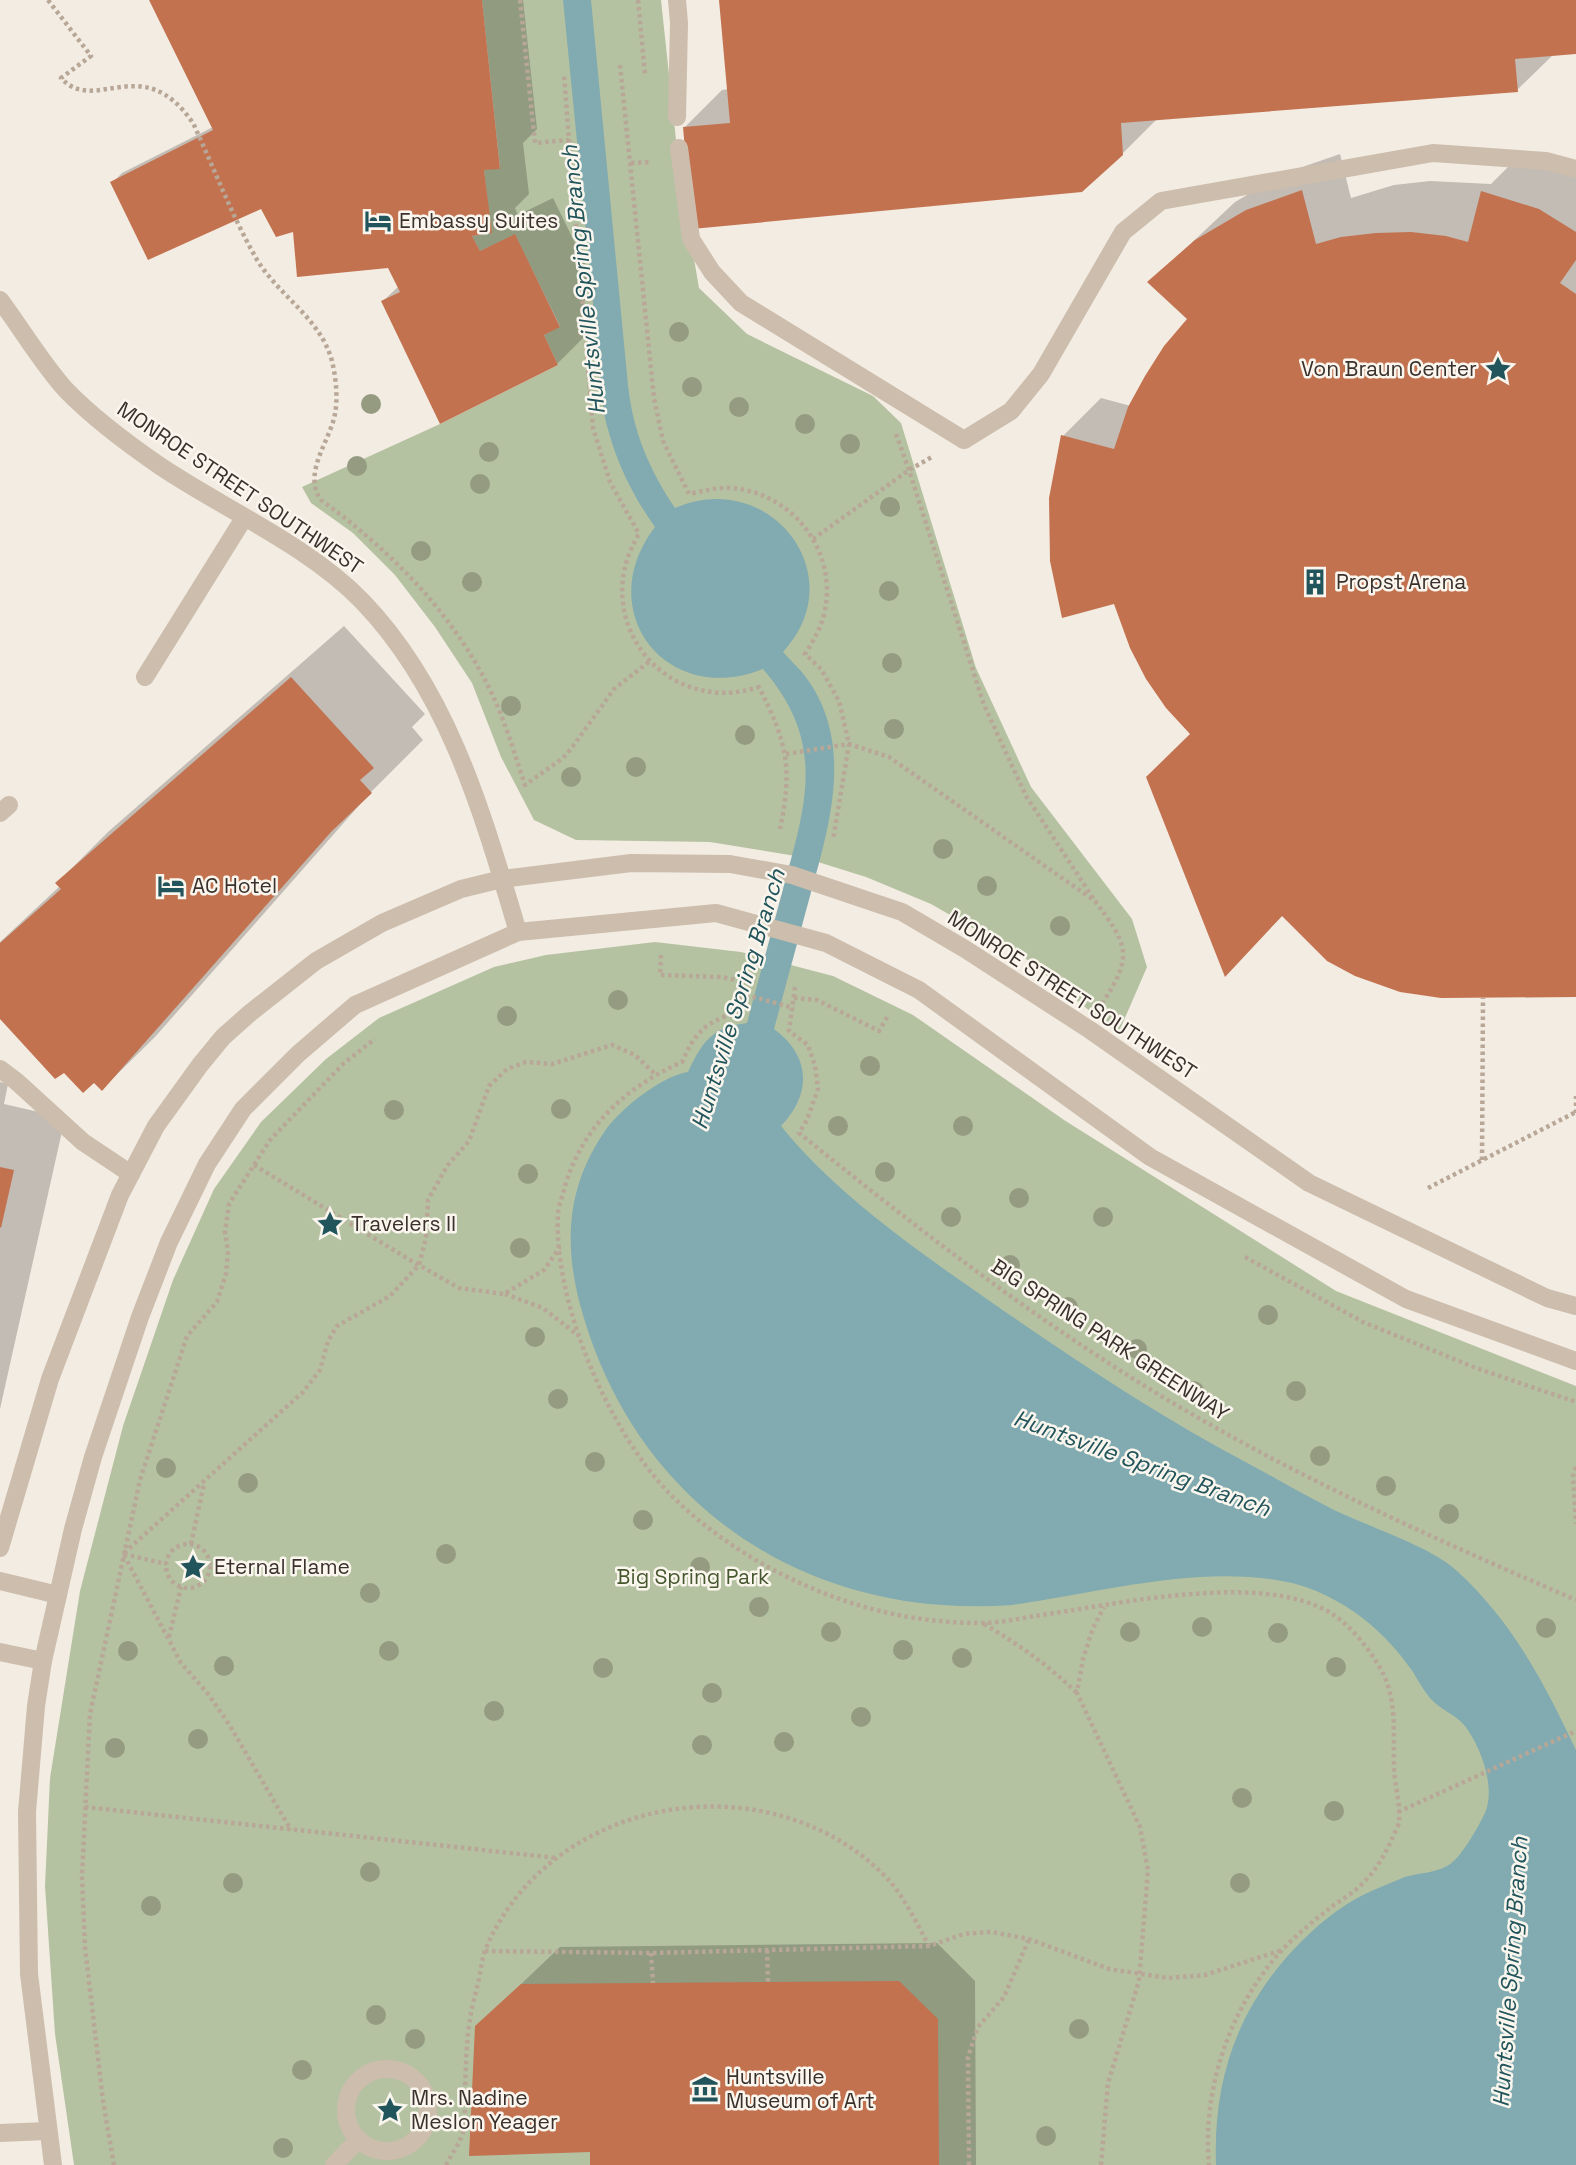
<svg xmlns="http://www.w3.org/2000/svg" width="1576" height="2165" font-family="'Space Grotesk',sans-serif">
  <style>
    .green { fill: #b5c2a1 }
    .water { fill: #81abb0 }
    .shadow { fill: #0003 }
    .building { fill: #c37250 }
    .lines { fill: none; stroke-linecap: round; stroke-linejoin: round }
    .path { stroke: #b8a797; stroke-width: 4.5; stroke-dasharray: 3.5 3.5; stroke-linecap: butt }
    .service { stroke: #ccbdad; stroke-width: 18 }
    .tertiary { stroke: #ccbdad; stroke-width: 18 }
    .tree { fill: #949b80 }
    .labels { text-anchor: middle; stroke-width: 5; stroke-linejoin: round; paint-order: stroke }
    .poi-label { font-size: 21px; fill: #3a312c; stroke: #faf6ee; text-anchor: start }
    .street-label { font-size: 21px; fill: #3a312c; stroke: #faf6ee }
    .park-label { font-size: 21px; fill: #475830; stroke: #faf6ee }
    .water-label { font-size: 23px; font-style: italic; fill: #21545b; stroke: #faf6ee }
  </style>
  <rect width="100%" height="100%" fill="#f3ece2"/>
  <g class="green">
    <path d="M482 0H661L680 177 699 288 747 334 873 396 901 423 976 668 1031 787 1132 919 1147 967 1118 1034 1025 958 931 904 866 877 802 857 710 842 576 840 534 820 501 757 472 683 435 627 395 575 353 533 311 503 302 487 440 424 558 365 544 335 560 326 515 235 480 251 472 236 491 233 484 170 500 168Z"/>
    <path d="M655 942 741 952 833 976 913 1015 1064 1120 1336 1291 1576 1386V2165H74L55 2034 45 1886 50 1778 80 1591 123 1426 173 1280 214 1189 261 1122 326 1059 379 1018 494 967 546 955Z"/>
  </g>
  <path class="water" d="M563 0H591L628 385C633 432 649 469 675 508 768 467 855 574 783 652 790 660 798 667 805 676 855 742 830 824 810 896 798 940 786 985 774 1029 811 1056 812 1094 781 1126 839 1198 928 1258 1004 1311 1084 1366 1165 1420 1251 1465 1279 1480 1306 1496 1334 1510 1369 1527 1430 1546 1457 1571 1512 1621 1545 1684 1576 1750V2165H1216C1213 2080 1237 2009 1296 1947 1315 1927 1340 1906 1365 1894 1378 1888 1392 1882 1405 1877 1418 1873 1435 1873 1447 1866 1461 1859 1478 1827 1485 1813 1496 1788 1481 1747 1465 1726 1456 1715 1444 1711 1435 1703 1426 1695 1419 1682 1413 1672 1399 1652 1384 1635 1365 1620 1341 1601 1312 1586 1282 1581 1198 1565 1096 1593 1012 1605 811 1620 640 1510 583 1315 563 1248 565 1187 607 1128 623 1107 662 1076 688 1072 702 1042 712 1027 747 1023 759 978 771 934 783 889 806 804 827 743 763 669 666 708 591 610 655 527 630 492 614 457 604 414Z"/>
  <g class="shadow">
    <path d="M151 0H523L537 129 523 143 529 194 515 208 518 215 553 198 597 288 583 302 595 326 557 364 383 301 399 286 389 266 294 230 260 207 113 182 122 173 213 127Z"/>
    <path d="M721 0H1576V53L1553 55 1517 90 1157 119 1122 154 684 128 722 90 729 89Z"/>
    <path d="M1340 154 1351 198 1394 185 1430 181 1491 184 1521 154 1576 172V996L1283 915 1225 974 1192 734 1115 601 1050 498 1063 436 1101 398 1131 406 1190 319 1150 282 1235 202 1285 173Z"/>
    <path d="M344 626 425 714 412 727 423 740 370 793 155 1037 102 1089 94 1080 64 1071 0 1016V942L60 886 57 883 109 831Z"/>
    <path d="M0 1082 8 1084 4 1104 65 1118 0 1409Z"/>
    <path d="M937 1943 975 1981 976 2165H592V2150L477 2026 560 1947Z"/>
  </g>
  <g class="building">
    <path d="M149 0H482L500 169 484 170 492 233 472 236 480 251 515 234 560 327 544 335 558 365 440 424 381 301 400 292 388 268 297 277 293 232 276 237 261 209 148 260 110 182 213 130Z"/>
    <path d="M719 0H1576V54L1515 59 1518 92 1121 123 1123 155 1082 192 692 229 683 127 730 123Z"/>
    <path d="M1302 190 1316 244 1341 237 1376 233 1411 232 1446 236 1468 242 1481 191 1539 209 1576 232V260L1560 283 1576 294V997L1441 998 1400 992 1355 976 1327 961 1282 916 1225 977 1146 777 1190 734 1166 708 1146 679 1130 648 1114 604 1062 618 1050 561 1049 498 1061 435 1114 449 1128 407 1145 376 1164 346 1187 319 1147 282 1195 240 1246 210Z"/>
    <path d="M291 677 374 768 360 780 372 793 331 832 102 1091 94 1083 83 1093 64 1073 55 1079 0 1019V943L61 889 55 883Z"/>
    <path d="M0 1167 14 1170 1 1228 0 1227Z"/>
    <path d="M899 1981 938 2019 939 2165H590V2152L469 2156 475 2026 521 1984Z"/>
  </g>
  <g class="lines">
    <g class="path">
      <path d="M48 0 91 56 61 78C96 116 142 49 193 123 214 168 232 216 256 258 278 296 320 317 332 361 336 378 338 397 335 414 330 441 302 473 321 500 394 553 460 620 497 705 508 731 516 758 525 785L563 758 571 749 614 689 650 661"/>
      <path d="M520 0 535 143 569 140 564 74"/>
      <path d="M638 0 645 74"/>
      <path d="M620 65 654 398 663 441 689 494C704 491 717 487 732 488 792 493 837 550 825 610 822 626 814 640 805 654L821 669 839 701 849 744 833 840"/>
      <path d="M569 140 593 428 610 482 639 534C587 618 664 718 759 687 787 743 793 767 780 829"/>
      <path d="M631 163 652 162"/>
      <path d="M896 434 909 470 984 705 1026 796 1095 901"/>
      <path d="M813 539 909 470 932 457"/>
      <path d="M786 754 849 744 889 757 1095 901C1126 943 1135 954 1103 1002"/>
      <path d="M661 955 660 975 721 977 741 981"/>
      <path d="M744 975 736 1012C704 1024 696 1031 682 1062 626 1087 583 1126 565 1186 563 1195 559 1204 558 1213 553 1301 608 1430 669 1493 714 1539 774 1575 834 1597 880 1614 930 1623 980 1623 998 1623 1017 1619 1035 1616 1114 1605 1258 1571 1329 1612 1349 1624 1367 1646 1379 1666 1398 1698 1393 1731 1394 1766 1394 1784 1401 1804 1399 1822 1399 1825 1393 1836 1392 1839 1384 1856 1375 1872 1361 1885 1352 1894 1341 1900 1331 1907 1315 1920 1296 1935 1282 1950 1230 2007 1202 2089 1209 2165"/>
      <path d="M795 987 789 1031 808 1045 815 1066 818 1089 807 1120 799 1133C929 1238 1062 1341 1209 1424 1327 1491 1451 1546 1576 1600"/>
      <path d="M739 993 794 1008"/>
      <path d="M794 998 817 1000 879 1031 889 1014"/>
      <path d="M1576 1113V1096"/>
      <path d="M1482 1160 1483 998"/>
      <path d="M254 1165 410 1260 459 1288 504 1294 544 1270 560 1247"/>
      <path d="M1428 1188 1576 1112"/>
      <path d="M1245 1257 1363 1322 1476 1368 1576 1402"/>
      <path d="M505 1294 543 1308 579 1336"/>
      <path d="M1576 1467 1573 1476 1576 1524"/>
      <path d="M191 1544 204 1484"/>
      <circle cx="188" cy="1566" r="22"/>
      <path d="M124 1553 303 1392 320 1370 328 1341 337 1326 390 1296 419 1265 426 1238 428 1200 447 1166 469 1141 489 1086 507 1069 526 1062 552 1064 612 1045 635 1055 655 1074"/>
      <path d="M124 1554 166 1564"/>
      <path d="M124 1555 181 1663 209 1695 230 1726 291 1830"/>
      <path d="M984 1624C1018 1644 1048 1665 1077 1693"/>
      <path d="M169 1637 181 1587"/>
      <path d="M85 1807 557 1858"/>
      <path d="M1398 1812 1576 1731"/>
      <path d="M767 1950 768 1982"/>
      <path d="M485 1951 651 1953 929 1946 964 1934 992 1932 1029 1939 1109 1969 1168 1978 1205 1975 1282 1950"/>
      <path d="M651 1953 653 1983"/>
      <path d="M114 2165 103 2101 85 1947 82 1876 90 1714 140 1480 187 1336 217 1302 226 1274 228 1251 225 1232 229 1204 270 1140 344 1063 375 1039"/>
      <path d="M446 2165C451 2155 460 2143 463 2132 466 2119 464 2103 465 2090 466 2068 466 2047 469 2026 471 2010 475 1995 479 1979 481 1969 482 1958 486 1948 552 1795 767 1759 884 1875 903 1894 916 1922 929 1946"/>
      <path d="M969 2165 968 2057 978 2027 1004 1997 1029 1939"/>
      <path d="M1101 2165 1108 2083 1139 1981 1148 1870 1140 1827 1077 1693 1083 1659 1093 1628 1104 1607"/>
    </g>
    <g class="service">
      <path d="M677 0 679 23 677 117"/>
      <path d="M679 148 691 239 712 272 741 303 964 440 1011 411 1041 374 1123 232 1161 201 1433 153 1546 161 1576 169"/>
      <path d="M145 677 244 518"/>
      <path d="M0 813 9 805"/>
      <path d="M0 1069 16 1081 83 1142 131 1174"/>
      <circle cx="387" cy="2110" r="41"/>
      <path d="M0 2133 47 2131"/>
      <path d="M334 2165 358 2140"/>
    </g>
    <g class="tertiary">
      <path d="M0 300C21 328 43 365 66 390 93 418 128 444 160 466 224 509 309 546 362 601 449 691 483 815 518 932"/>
      <path d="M0 1548 50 1379 120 1195 156 1126 200 1065 223 1037 250 1013 316 961 382 923 461 889 502 879 631 863 730 864 792 875 902 912 965 949 1090 1030 1309 1183 1547 1298 1576 1306"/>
      <path d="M0 1581 58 1595"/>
      <path d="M0 1652 43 1661"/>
      <path d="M53 2165 29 1974 27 1812 36 1706 43 1661 73 1529 93 1457 140 1317 169 1242 207 1164 243 1109 298 1054 355 1005 518 932 716 913 826 943 919 990 1150 1157 1406 1299 1576 1361"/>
    </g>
  </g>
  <g class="tree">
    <circle cx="679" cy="332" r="10"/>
    <circle cx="692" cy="387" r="10"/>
    <circle cx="371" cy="404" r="10"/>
    <circle cx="739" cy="407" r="10"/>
    <circle cx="805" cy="424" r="10"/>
    <circle cx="850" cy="444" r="10"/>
    <circle cx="489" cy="452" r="10"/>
    <circle cx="357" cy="466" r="10"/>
    <circle cx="480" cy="484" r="10"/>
    <circle cx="890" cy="507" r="10"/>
    <circle cx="421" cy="551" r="10"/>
    <circle cx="472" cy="582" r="10"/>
    <circle cx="889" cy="591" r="10"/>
    <circle cx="892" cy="663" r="10"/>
    <circle cx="511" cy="706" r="10"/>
    <circle cx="894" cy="729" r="10"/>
    <circle cx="745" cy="735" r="10"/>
    <circle cx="636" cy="767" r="10"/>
    <circle cx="571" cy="777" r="10"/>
    <circle cx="943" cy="849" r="10"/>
    <circle cx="987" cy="886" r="10"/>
    <circle cx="1060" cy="926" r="10"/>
    <circle cx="618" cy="1000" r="10"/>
    <circle cx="507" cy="1016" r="10"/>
    <circle cx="870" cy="1066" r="10"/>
    <circle cx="561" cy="1109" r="10"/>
    <circle cx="394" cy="1110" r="10"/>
    <circle cx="838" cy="1126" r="10"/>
    <circle cx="963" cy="1126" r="10"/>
    <circle cx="885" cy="1172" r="10"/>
    <circle cx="528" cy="1174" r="10"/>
    <circle cx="1019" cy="1198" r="10"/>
    <circle cx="951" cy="1217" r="10"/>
    <circle cx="1103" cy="1217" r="10"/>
    <circle cx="520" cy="1248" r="10"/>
    <circle cx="1010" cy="1265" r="10"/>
    <circle cx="1068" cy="1307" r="10"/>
    <circle cx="1268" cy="1315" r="10"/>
    <circle cx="535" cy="1337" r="10"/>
    <circle cx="1137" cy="1349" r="10"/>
    <circle cx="1194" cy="1391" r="10"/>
    <circle cx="1296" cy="1391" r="10"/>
    <circle cx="558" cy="1399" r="10"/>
    <circle cx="1320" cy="1456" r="10"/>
    <circle cx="595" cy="1462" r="10"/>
    <circle cx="166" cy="1468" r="10"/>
    <circle cx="248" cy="1483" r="10"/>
    <circle cx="1386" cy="1486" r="10"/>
    <circle cx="1449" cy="1514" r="10"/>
    <circle cx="643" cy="1520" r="10"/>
    <circle cx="446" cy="1554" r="10"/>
    <circle cx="700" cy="1567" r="10"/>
    <circle cx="370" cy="1593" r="10"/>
    <circle cx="759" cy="1607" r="10"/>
    <circle cx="1202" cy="1627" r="10"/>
    <circle cx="1546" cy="1628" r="10"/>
    <circle cx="831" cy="1632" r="10"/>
    <circle cx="1130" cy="1632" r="10"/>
    <circle cx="1278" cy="1633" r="10"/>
    <circle cx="903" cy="1650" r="10"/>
    <circle cx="128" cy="1651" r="10"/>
    <circle cx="389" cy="1651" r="10"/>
    <circle cx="962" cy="1658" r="10"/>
    <circle cx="224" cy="1666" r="10"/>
    <circle cx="1336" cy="1667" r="10"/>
    <circle cx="603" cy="1668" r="10"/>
    <circle cx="712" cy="1693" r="10"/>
    <circle cx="494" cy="1711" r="10"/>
    <circle cx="861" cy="1717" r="10"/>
    <circle cx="198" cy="1739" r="10"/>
    <circle cx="784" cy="1742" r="10"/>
    <circle cx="702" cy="1745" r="10"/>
    <circle cx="115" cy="1748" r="10"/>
    <circle cx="1242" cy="1798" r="10"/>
    <circle cx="1334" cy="1811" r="10"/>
    <circle cx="370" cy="1872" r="10"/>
    <circle cx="233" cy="1883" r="10"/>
    <circle cx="1240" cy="1883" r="10"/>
    <circle cx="151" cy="1906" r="10"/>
    <circle cx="376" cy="2015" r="10"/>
    <circle cx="1079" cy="2029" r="10"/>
    <circle cx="415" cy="2039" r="10"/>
    <circle cx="302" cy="2070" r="10"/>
    <circle cx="1046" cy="2136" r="10"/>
    <circle cx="283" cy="2148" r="10"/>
  </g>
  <defs>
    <g id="hotel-bare" transform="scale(2.1)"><path d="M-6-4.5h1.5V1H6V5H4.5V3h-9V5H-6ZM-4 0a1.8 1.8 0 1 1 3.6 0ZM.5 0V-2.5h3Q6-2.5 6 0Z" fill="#21545b" stroke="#faf6ee" stroke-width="2.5" paint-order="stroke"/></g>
    <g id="sight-bare" transform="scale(2.1)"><path d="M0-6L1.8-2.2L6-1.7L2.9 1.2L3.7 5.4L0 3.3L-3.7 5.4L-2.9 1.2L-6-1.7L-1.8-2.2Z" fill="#21545b" stroke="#faf6ee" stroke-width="2.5" paint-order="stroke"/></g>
    <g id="building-bare" transform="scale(2.1)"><path d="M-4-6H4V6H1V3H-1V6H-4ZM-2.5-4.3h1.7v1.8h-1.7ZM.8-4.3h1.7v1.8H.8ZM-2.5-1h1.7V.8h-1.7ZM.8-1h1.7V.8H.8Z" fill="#21545b" stroke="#faf6ee" stroke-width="2.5" paint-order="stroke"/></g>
    <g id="museum-bare" transform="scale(2.1)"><path d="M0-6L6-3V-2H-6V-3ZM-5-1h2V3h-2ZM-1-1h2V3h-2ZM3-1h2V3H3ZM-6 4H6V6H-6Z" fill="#21545b" stroke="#faf6ee" stroke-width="2.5" paint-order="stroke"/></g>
  </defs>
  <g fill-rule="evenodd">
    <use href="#hotel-bare" x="378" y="221"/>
    <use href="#sight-bare" x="1498" y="369"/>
    <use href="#building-bare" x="1315" y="582"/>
    <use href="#hotel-bare" x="171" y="886"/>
    <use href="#sight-bare" x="330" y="1224"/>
    <use href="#sight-bare" x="193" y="1567"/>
    <use href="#museum-bare" x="705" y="2089"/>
    <use href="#sight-bare" x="390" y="2110"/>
  </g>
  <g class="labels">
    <g class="poi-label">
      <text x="399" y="228">Embassy Suites</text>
      <text x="1477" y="376" text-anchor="end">Von Braun Center</text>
      <text x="1336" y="589">Propst Arena</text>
      <text x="192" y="893">AC Hotel</text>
      <text x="351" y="1231">Travelers II</text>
      <text x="214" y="1574">Eternal Flame</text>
      <text x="726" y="2084">Huntsville<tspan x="726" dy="24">Museum of Art</tspan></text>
      <text x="411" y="2105">Mrs. Nadine<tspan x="411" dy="24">Meslon Yeager</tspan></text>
    </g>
    <g class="street-label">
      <text transform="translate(240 488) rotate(34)" y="7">MONROE STREET SOUTHWEST</text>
      <text transform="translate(1072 995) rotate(33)" y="7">MONROE STREET SOUTHWEST</text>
      <text transform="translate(1110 1340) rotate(33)" y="7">BIG SPRING PARK GREENWAY</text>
    </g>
    <g class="park-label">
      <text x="693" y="1584">Big Spring Park</text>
    </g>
    <g class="water-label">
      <text transform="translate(583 280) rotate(-96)" y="8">Huntsville Spring Branch</text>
      <text transform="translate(738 999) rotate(-73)" y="8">Huntsville Spring Branch</text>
      <text transform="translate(1142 1463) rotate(20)" y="8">Huntsville Spring Branch</text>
      <text transform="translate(1510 1972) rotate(-86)" y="8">Huntsville Spring Branch</text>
    </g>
  </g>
</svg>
